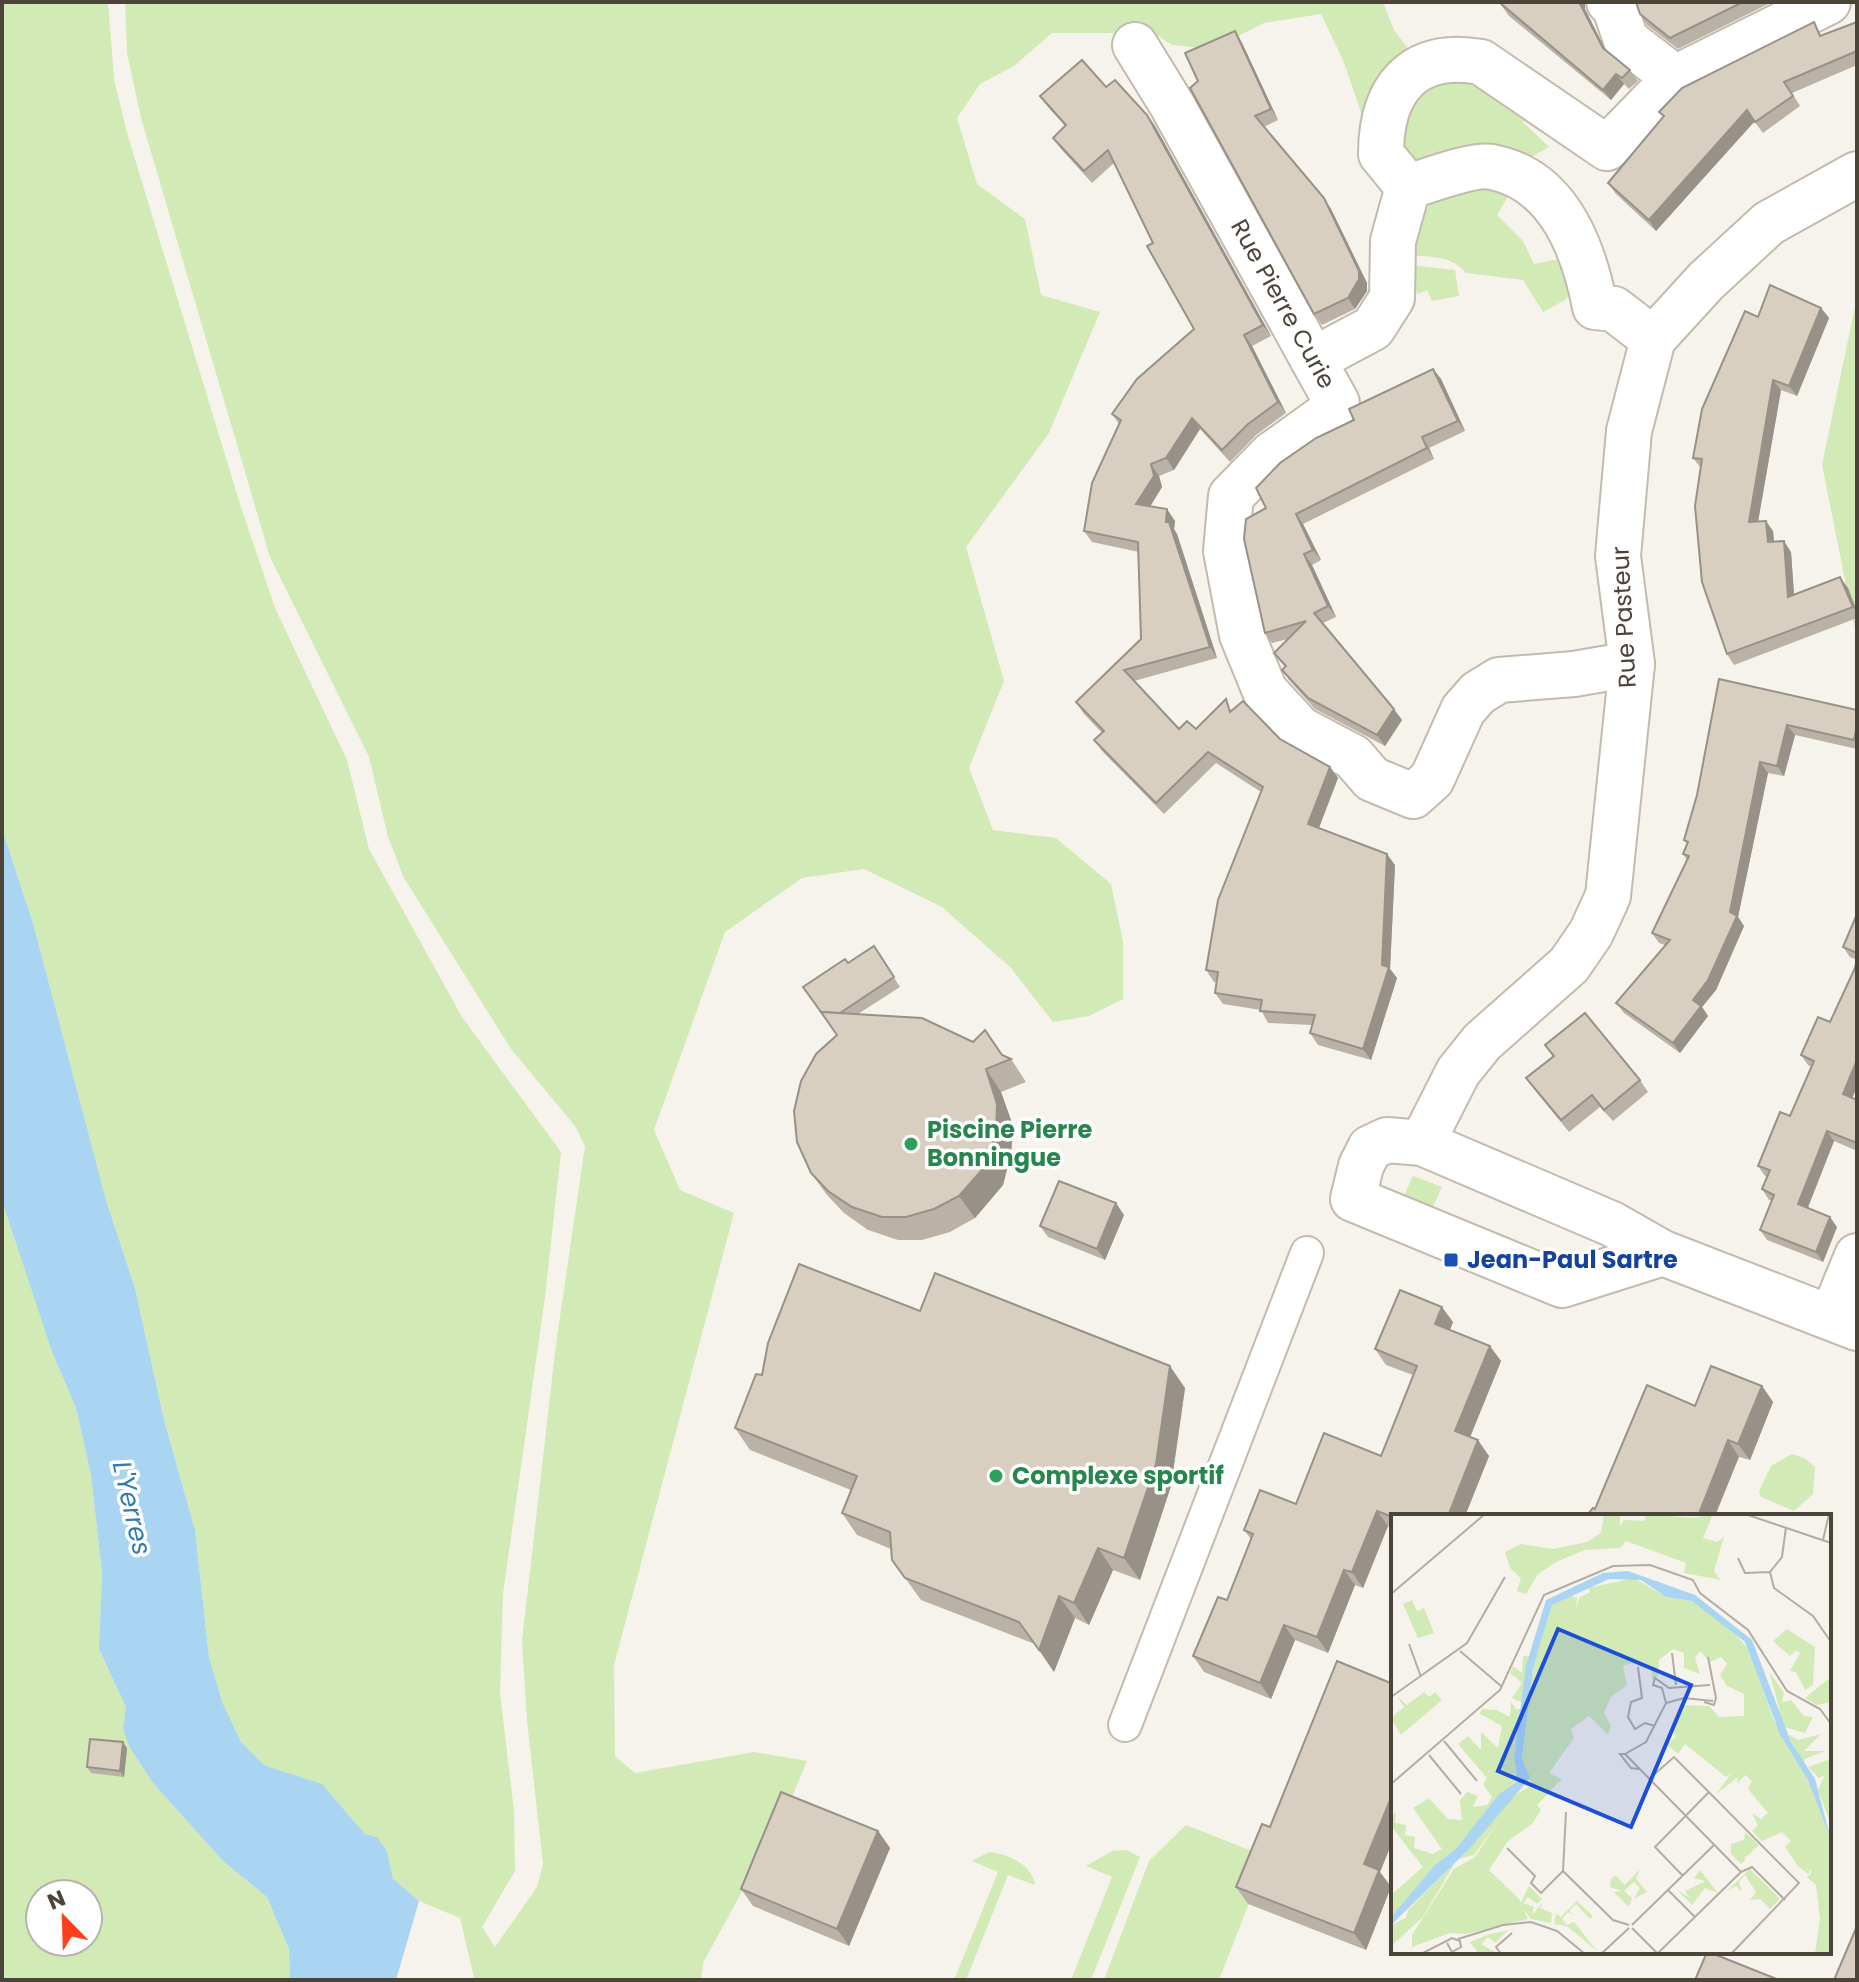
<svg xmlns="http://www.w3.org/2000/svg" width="1859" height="1982" font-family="Poppins,sans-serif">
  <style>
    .green { fill: #d2eab5; fill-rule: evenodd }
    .water { fill: #a9d4f2 }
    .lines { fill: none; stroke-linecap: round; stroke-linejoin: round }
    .pedestrian-casing { stroke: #c2bbae; stroke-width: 36 }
    .minor-casing { stroke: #c2bbae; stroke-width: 48 }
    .pedestrian { stroke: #fff; stroke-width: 32 }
    .minor { stroke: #fff; stroke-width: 44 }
    .wall { fill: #bab2a6 }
    .shaded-wall { fill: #979187 }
    .building { fill: #d8cfc1; stroke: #979187; stroke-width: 2 }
    .leisure-dot { fill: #2e9e5b; stroke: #fff; stroke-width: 3 }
    .transit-dot { fill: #1a4fb4; stroke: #fff; stroke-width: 3 }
    .labels { text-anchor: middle; stroke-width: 7; stroke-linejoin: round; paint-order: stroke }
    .street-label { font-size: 24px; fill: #4b4439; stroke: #fff }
    .leisure-label { font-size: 24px; font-weight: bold; fill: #27864d; stroke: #fff; text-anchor: start }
    .transit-label { font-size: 24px; font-weight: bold; fill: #164399; stroke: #fff; text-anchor: start }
    .water-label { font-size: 26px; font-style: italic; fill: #2e7ab2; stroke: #fff }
    .inset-road { fill: none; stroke: #b2ada4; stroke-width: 2 }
    .view { fill: #1d4ed8; fill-opacity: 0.15; stroke: #1d4ed8; stroke-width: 4 }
    .inset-edge { fill: none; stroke: #4b4439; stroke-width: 4 }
  </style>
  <rect width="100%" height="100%" fill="#f6f3ec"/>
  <g class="green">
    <path d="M2 2H108L114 79 127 133 240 504 275 608 347 760 369 849 462 1017 561 1152 545 1297 503 1594 500 1693 514 1811 515 1871 482 1927 495 1947 537 1887 543 1864 527 1721 522 1641 556 1344 585 1146 575 1126 511 1049 404 878 388 837 369 757 270 557 141 118 127 53 125 2H1383L1394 30 1413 55 1366 127 1343 60 1321 14 1264 23 1213 49 1172 45 1154 33H1052L1014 66 980 84 957 118 977 184 1025 219 1041 295 1100 312 1049 433 966 547 1004 681 969 768 993 830 1056 838 1111 884 1123 941V999L1089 1016 1053 1022 1011 968 942 907 864 869 802 878 725 932 654 1130 680 1190 734 1213 614 1665 615 1756 635 1773 754 1752 807 1761 787 1809 703 1963 701 1980H470L474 1977 460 1918 419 1901 393 1879 387 1851 377 1837 365 1834 322 1784 264 1765 241 1742 223 1704 209 1657 195 1530 164 1420 135 1288 106 1200 33 923 2 829Z"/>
    <path d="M1440 67 1535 109 1523 122 1549 147 1526 160 1409 166 1391 127Z"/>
    <path d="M1514 186 1497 215 1523 241 1534 264 1574 256 1573 290 1565 300 1543 312 1523 280 1466 273C1451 254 1425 257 1403 255 1437 181 1436 190 1514 186Z"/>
    <path d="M1402 264 1455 270 1459 296 1432 301 1427 290 1418 294Z"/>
    <path d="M1857 297V640L1822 465Z"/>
    <path d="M1413 1176 1442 1187 1430 1214 1401 1202Z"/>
    <path d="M2 1201 52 1352 76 1408 91 1475 102 1573 99 1649 126 1707 123 1728 153 1783 223 1861 267 1897 289 1949 290 1980H2ZM40 1894H88V1942H40Z"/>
    <path d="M1792 1454 1804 1458 1815 1467 1813 1494 1794 1511 1761 1497 1759 1491 1771 1466Z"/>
    <path d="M1186 1825 1267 1857 1219 1980H1104L1149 1861Z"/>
    <path d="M1126 1850 1140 1857 1091 1980H1071L1112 1877 1086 1866 1112 1851Z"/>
    <path d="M989 1852C1008 1854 1032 1864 1035 1885L1008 1875 966 1980H954L998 1872 972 1861Z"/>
  </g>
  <path class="water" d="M2 829 33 923 106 1200 135 1288 164 1420 195 1530 209 1657 223 1704 241 1742 264 1765 322 1784 365 1834 377 1837 387 1851 393 1879 419 1901 396 1980H290L289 1949 267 1897 223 1861 153 1783 129 1746 123 1728 126 1707 99 1649 102 1573 91 1475 76 1408 52 1352 2 1201Z"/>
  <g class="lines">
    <g class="pedestrian-casing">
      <path id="pedestrian" d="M1125 1725 1307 1253"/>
    </g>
    <g class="minor-casing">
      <g id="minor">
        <path d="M1609 2 1615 8 1626 40 1675 78"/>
        <path d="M1135 45 1172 105 1337 403 1324 417 1271 455 1231 496 1226 551 1242 635 1265 691 1300 729 1353 757 1372 779 1413 796 1432 779 1463 710 1478 693 1499 680 1574 674 1632 664"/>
        <path d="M1653 339 1614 309 1595 307C1584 249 1559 180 1492 167 1474 163 1427 181 1408 187L1381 154C1381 89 1413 50 1481 62L1607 148 1675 78 1828 2"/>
        <path d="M1313 360 1373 328 1392 298 1393 241 1408 187"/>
        <path d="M1422 1143 1458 1072 1482 1042 1569 965 1591 933 1608 896 1632 664 1618 556 1629 431 1653 339 1706 281 1769 223 1857 174"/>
        <path d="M1663 1253 1562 1285 1353 1199 1361 1166 1370 1148 1387 1140 1422 1143 1612 1224 1663 1253 1857 1328"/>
        <path d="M1832 1317 1857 1256"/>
      </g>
    </g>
    <use href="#pedestrian" class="pedestrian"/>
    <use href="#minor" class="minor"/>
  </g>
  <g class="wall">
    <path d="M1499 2H1585V9L1606 51 1630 70 1638 81 1629 89 1624 84 1611 100 1509 16Z"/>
    <path d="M1636 2H1772L1678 49 1647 25 1640 14Z"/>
    <path d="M1857 22V65L1792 93 1800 106 1763 133 1754 121 1656 231 1616 194 1608 183 1663 117 1659 112 1823 35Z"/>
    <path d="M1235 31 1242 43 1278 120 1264 127 1331 209 1367 283V291L1355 309 1322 325 1314 314 1198 81Z"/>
    <path d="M1106 87 1147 115 1155 126 1271 336 1252 346 1286 413 1256 435 1230 462 1200 429 1174 470 1159 476 1162 487 1150 507 1175 521 1174 529 1177 534 1217 658 1134 681 1179 729H1196L1233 709 1280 739 1330 767 1338 778 1319 828 1395 865 1390 969 1397 978 1371 1060 1318 1045 1310 1033 1312 1025 1268 1023 1261 1010 1223 1004 1215 993 1217 982H1214L1206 970 1261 792 1216 763 1164 814 1102 751 1094 740 1102 733 1084 714 1076 702 1141 639 1139 552 1092 542 1084 531 1119 424 1112 414 1194 329 1114 163 1092 183 1061 149 1053 138 1065 126 1048 107 1040 96Z"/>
    <path d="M1821 308 1829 318 1797 396 1781 390 1758 522 1773 531 1774 542 1791 552 1794 595 1848 588 1857 610V618L1734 665 1727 654 1701 468 1693 458 1758 317Z"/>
    <path d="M1433 369 1441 379 1465 431 1429 448 1434 459 1303 524 1321 560 1312 565 1336 617 1323 623 1402 720 1385 746 1315 709 1289 680 1282 670 1285 667 1274 653 1288 639 1272 643 1265 633 1266 508 1354 420Z"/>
    <path d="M1719 679 1857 710V749L1795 735 1784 776 1768 773 1738 917 1744 926 1716 990 1702 1007 1708 1016 1680 1053 1624 1013 1616 1003 1665 945 1659 943 1652 933 1687 860 1683 854 1687 844 1684 840 1697 795Z"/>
    <path d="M1857 914V1087L1852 1098 1857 1100V1151L1834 1141 1808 1208 1837 1227 1823 1262 1767 1240 1760 1230 1772 1201 1769 1200 1762 1189 1767 1177 1765 1176 1758 1166 1790 1116 1812 1067 1808 1065 1801 1055 1830 1022 1855 968 1857 960 1850 957 1843 947Z"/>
    <path d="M874 946 900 987 858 1014 1003 1056 1011 1059 1026 1082 1001 1092 1013 1126 1011 1154 1003 1185 975 1218 950 1232 922 1240H898L868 1230 844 1213 827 1195 811 1173 837 1035 848 963Z"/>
    <path d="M1545 1045 1640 1080 1648 1092 1613 1121 1600 1107 1569 1132 1534 1089 1526 1078 1553 1057Z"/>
    <path d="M1124 1215 1105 1260 1048 1237 1040 1226Z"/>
    <path d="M920 1311 1185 1388 1171 1486 1140 1580 1113 1570 1089 1625 1075 1618 1054 1672 1035 1644 921 1600 892 1560 891 1549 857 1535 842 1513 851 1490 750 1450 735 1428 762 1375Z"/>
    <path d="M1453 1322 1450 1330 1501 1361 1470 1437 1489 1456 1465 1516H1393V1528L1388 1526 1363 1588 1355 1585 1328 1653 1295 1640 1271 1699 1204 1672 1193 1656 1227 1600 1251 1539 1244 1530 1296 1504 1381 1456 1413 1375 1386 1365 1375 1349Z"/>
    <path d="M1762 1386 1773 1402 1750 1460 1739 1457 1595 1509 1695 1406Z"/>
    <path d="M1393 1684V1840L1380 1872 1391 1887 1366 1950 1248 1904 1236 1887 1270 1827Z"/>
    <path d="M127 1748 124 1777 91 1773 87 1767Z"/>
    <path d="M878 1831 890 1848 849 1946 753 1906 741 1889Z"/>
  </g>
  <g class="shaded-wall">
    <path d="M1579 2H1585V9L1610 59 1603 48Z"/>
    <path d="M1235 31 1242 43 1278 120 1271 109Z"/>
    <path d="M1616 74 1624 84 1611 100 1603 90Z"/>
    <path d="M1747 110 1755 121 1656 231 1649 220Z"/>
    <path d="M1147 115 1155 126 1271 336 1263 325Z"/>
    <path d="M1324 198 1331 209 1367 283V291L1355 309 1348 298Z"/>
    <path d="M1821 308 1829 318 1797 396 1789 386Z"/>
    <path d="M1244 335 1252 346 1286 413 1278 402Z"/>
    <path d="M1433 369 1441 379 1465 431 1458 421Z"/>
    <path d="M1773 380 1781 390 1756 533 1749 522Z"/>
    <path d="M1192 418 1200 429 1174 470 1166 458Z"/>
    <path d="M1422 437 1429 448 1434 459 1427 448Z"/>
    <path d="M1151 464 1159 476 1162 487 1144 516 1136 504Z"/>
    <path d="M1167 509 1175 521 1174 529 1177 534 1217 658 1210 647 1166 522Z"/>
    <path d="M1296 514 1303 524 1321 560 1313 550Z"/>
    <path d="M1766 521 1773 531 1775 553 1768 542Z"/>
    <path d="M1784 541 1791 552 1795 608 1788 597Z"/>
    <path d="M1304 554 1312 565 1336 617 1328 606Z"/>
    <path d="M1840 577 1848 588 1857 613 1853 607Z"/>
    <path d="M1394 709 1402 720 1385 746 1377 735Z"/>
    <path d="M1787 725 1795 735 1784 776 1777 766Z"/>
    <path d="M1760 762 1768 773 1738 917 1744 926 1716 990 1702 1007 1708 1016 1680 1053 1673 1043 1730 912Z"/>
    <path d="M1330 767 1338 778 1316 835 1308 824Z"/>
    <path d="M1387 854 1395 865 1390 969 1397 978 1371 1060 1363 1049 1382 965Z"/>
    <path d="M1857 1060V1086L1850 1104 1843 1094Z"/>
    <path d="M986 1069 1001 1092 1013 1126 1011 1154 1003 1185 975 1218 959 1196Z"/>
    <path d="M1827 1131 1834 1141 1805 1214 1798 1204Z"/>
    <path d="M1116 1203 1124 1215 1105 1260 1097 1249Z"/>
    <path d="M1830 1217 1837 1227 1823 1262 1816 1252Z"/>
    <path d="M1442 1307 1453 1322 1446 1339 1435 1324Z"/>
    <path d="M1490 1346 1501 1361 1466 1447 1455 1431Z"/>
    <path d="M1170 1366 1185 1388 1171 1486 1140 1580 1124 1558Z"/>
    <path d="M1762 1386 1773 1402 1750 1460 1738 1444Z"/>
    <path d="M1478 1440 1489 1456 1465 1516H1448Z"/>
    <path d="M1728 1440 1739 1457 1715 1516H1698Z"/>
    <path d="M1377 1511 1388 1526 1363 1588 1352 1572Z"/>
    <path d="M1098 1548 1113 1570 1089 1625 1074 1603Z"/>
    <path d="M1344 1570 1355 1585 1328 1653 1317 1637Z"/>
    <path d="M1059 1596 1075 1618 1054 1672 1039 1650Z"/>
    <path d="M1284 1625 1295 1640 1271 1699 1260 1683Z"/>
    <path d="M123 1742 127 1748 124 1777 120 1771Z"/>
    <path d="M1393 1793V1840L1380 1872 1391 1887 1366 1950 1354 1933 1364 1864Z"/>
    <path d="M878 1831 890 1848 849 1946 837 1929Z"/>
  </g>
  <g class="building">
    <path d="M1499 2H1579L1603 48 1630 70 1622 78 1616 74 1603 90Z"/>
    <path d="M1636 2H1743L1670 38 1640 14Z"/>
    <path d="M1814 22 1820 36 1857 22V51L1784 82 1793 96 1755 122 1747 110 1649 220 1608 183 1664 116 1659 112 1682 88Z"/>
    <path d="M1235 31 1271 109 1255 116 1324 198 1359 271V279L1348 298 1314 314 1190 88 1198 81 1185 53Z"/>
    <path d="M1082 60 1106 87 1115 80 1147 115 1263 325 1244 335 1278 402 1248 424 1222 450 1192 418 1166 458 1151 464 1154 476 1136 504 1167 509 1166 522H1169L1210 647 1124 670 1179 729 1187 721 1196 729 1226 699 1230 712 1243 701 1280 739 1330 767 1308 824 1387 854 1382 965 1389 967 1363 1049 1310 1033 1315 1015 1260 1011 1262 1000 1215 993 1218 972 1206 970 1218 900 1263 787 1208 752 1156 803 1094 740 1104 731 1076 702 1141 639 1138 542 1084 531 1092 483 1121 420 1112 414 1137 379 1194 329 1147 246 1153 243 1108 150 1084 171 1053 138 1066 125 1040 96Z"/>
    <path d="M1770 285 1821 308 1789 386 1773 380 1749 522 1766 521 1768 542 1784 541 1788 597 1840 577 1853 607 1727 654 1702 582 1695 506 1702 459 1693 458 1702 409 1745 311 1758 317Z"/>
    <path d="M1433 369 1458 421 1422 437 1427 448 1296 514 1313 550 1304 554 1328 606 1314 613 1394 709 1377 735 1308 698 1282 670 1286 666 1274 653 1306 621 1265 633 1244 539 1246 519 1266 508 1256 488 1280 463 1316 438 1354 420 1349 409Z"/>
    <path d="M1719 679 1857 710V726L1854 740 1787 725 1777 766 1760 762 1730 912 1737 916 1708 980 1693 1000 1701 1006 1673 1043 1616 1003 1670 940 1652 933 1689 856 1683 854 1688 842 1684 840 1697 795Z"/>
    <path d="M1857 914V953L1843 947Z"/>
    <path d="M874 946 894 977 840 1013 821 1012 803 987 845 959 848 963Z"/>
    <path d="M1857 959V1060L1843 1094 1857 1100V1143L1827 1131 1798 1204 1830 1217 1816 1252 1760 1230 1774 1195 1762 1189 1770 1170 1758 1166 1780 1112 1790 1116 1814 1061 1801 1055 1818 1017 1830 1022 1855 968Z"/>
    <path d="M821 1012 922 1018 973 1042 985 1030 1002 1055 1011 1059 986 1069 997 1104 996 1131 988 1163 959 1196 934 1209 906 1217H882L852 1207 828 1191 811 1173 797 1142 794 1111 801 1081 816 1054 837 1035Z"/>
    <path d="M1585 1013 1640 1080 1604 1110 1592 1095 1561 1120 1526 1078 1554 1056 1545 1045Z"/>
    <path d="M1059 1181 1116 1203 1097 1249 1040 1226Z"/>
    <path d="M799 1264 920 1311 935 1273 1170 1366 1156 1464 1124 1558 1098 1548 1074 1603 1059 1596 1039 1650 1019 1622 905 1578 892 1560 890 1532 842 1513 857 1476 735 1428 756 1374 762 1375 768 1343Z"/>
    <path d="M1400 1290 1442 1307 1435 1324 1490 1346 1455 1431 1478 1440 1448 1516H1393V1517L1377 1511 1352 1572 1344 1570 1317 1637 1284 1625 1260 1683 1193 1656 1218 1597 1227 1600 1253 1534 1244 1530 1260 1490 1296 1504 1324 1433 1381 1456 1417 1366 1375 1349Z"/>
    <path d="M1711 1366 1762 1386 1738 1444 1728 1440 1698 1516H1586L1593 1508 1595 1509 1647 1385 1695 1406Z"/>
    <path d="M1337 1661 1393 1684V1793L1364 1864 1379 1870 1354 1933 1236 1887 1262 1824 1270 1827Z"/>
    <path d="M90 1739 123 1742 120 1771 87 1767Z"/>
    <path d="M781 1792 878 1831 837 1929 741 1889Z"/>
    <path d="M1857 1926V1980H1834Z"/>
    <path d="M1707 1952H1709L1779 1980H1695Z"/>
  </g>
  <g class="leisure-dot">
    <circle cx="911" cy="1144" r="8"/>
    <circle cx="996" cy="1476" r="8"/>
  </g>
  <rect class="transit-dot" x="1443" y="1252" width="16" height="16" rx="4"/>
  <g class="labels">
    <g class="street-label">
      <text transform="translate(1283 304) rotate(61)" y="8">Rue Pierre Curie</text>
      <text transform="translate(1624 617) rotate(-93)" y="8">Rue Pasteur</text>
    </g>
    <g class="leisure-label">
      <text x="927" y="1138">Piscine Pierre<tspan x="927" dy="28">Bonningue</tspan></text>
      <text x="1012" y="1484">Complexe sportif</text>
    </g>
    <g class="transit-label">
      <text x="1467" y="1268">Jean-Paul Sartre</text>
    </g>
    <g class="water-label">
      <text transform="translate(132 1508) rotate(77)" y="9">L'Yerres</text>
    </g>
  </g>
  <g transform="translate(1391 1514)">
    <rect width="440" height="440" fill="#f6f3ec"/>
    <path d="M213 0H229V12L233 6 253 7 255 0 302 4 322 0 312 24 326 28 333 23 323 57 330 66 293 59 295 49 235 27 229 34 194 36 167 47 147 60 135 80 126 77 130 64 119 54 114 38 130 30 162 35 196 28 210 19ZM243 64 275 83 301 87 331 107 358 135 382 204 417 266 440 326V440H424L429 405 425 371 416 363 420 359V355L417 360 407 352 394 333 400 327 391 318 371 327 361 317 367 311 361 299 370 305 377 299 357 275 361 267 354 261 346 270 347 263 325 280 340 260 335 263 294 230 287 240 276 231 285 222 280 217 292 191 318 192 328 203 353 202V180L336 172 329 161 336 150 330 143 319 148 309 137 304 144 309 160 293 154V139L282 135 268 146 267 162 261 166V156L241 149 232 152 236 171 220 183 213 199 220 212 217 221 198 202 180 215 183 224 158 259 171 265 146 291 150 296 141 310 117 327 98 356 128 385 137 405 75 420 59 419 21 433V421L63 355 84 343 107 308 83 341 67 345 121 283 141 271 131 244 142 153 161 91 179 81 186 84 185 96 188 84 199 78 197 74ZM21 86 26 97 33 94 43 119 27 124 12 90ZM396 115 424 133 422 171 414 176 405 158 399 157 409 139 405 136 399 142 382 127ZM132 142H139L133 189 121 184 131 169 119 159 122 152 131 159ZM378 157 393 179 391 188 400 186 413 202 422 203 414 219 393 213ZM440 163V188L426 191 414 184ZM33 178 38 183 44 178 51 186 10 221 0 204 13 193 6 182 16 191ZM120 188 125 195H132L123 244 127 267 108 280 66 335 44 351 0 403V381L32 353 0 312V303L5 298 4 309 15 311 14 321 24 323 23 334 42 340 51 335 22 294 38 284 57 305 71 306 69 286 76 278 87 282 82 293 96 291 101 283 92 270 96 264 67 230 77 222 90 236V218L107 234 111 212 89 200 91 195 106 196 119 203ZM397 220 407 226 430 220 413 237H434L414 245 412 253ZM440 245V310L427 276 434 261 428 264 417 253ZM354 318 368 331 355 343 352 341 355 345 350 350 340 340V330L353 326ZM65 347 32 403 0 432V411L15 404 17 396ZM249 355 245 365 256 378 243 385 249 374 243 368 233 377 241 384 238 393 223 378 231 377 219 373 220 365 224 361 234 371ZM359 355 389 385 379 395 369 385 359 386 365 378 354 361 348 368 351 378 345 372 335 378ZM309 356 327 379 314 374 301 391 285 375 299 384 294 377 314 367 303 364ZM138 372 151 385 146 390 137 383 132 389 143 393 141 401 153 387 149 394 161 399 160 409 140 405 129 390ZM186 387 202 402 199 405 185 390 178 397 184 402 177 398 171 405 176 411 183 408 206 437 176 412 163 410 165 400 170 403ZM129 414 117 416 104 429 97 423 90 430 106 439 88 440 79 428 99 420Z" fill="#d2eab5"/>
    <path d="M237 57 304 81 361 126 400 228 424 265 440 326 417 266 389 220 354 128 301 87 275 83 250 66 218 65 161 91 142 154 131 244 139 264 78 335 0 411V403L44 351 64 336 108 280 127 267 123 244 135 152 155 86 212 59Z" fill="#a9d4f2"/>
    <path class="inset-road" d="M354 0 440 29M432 26 438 0M347 44 354 59 379 58 391 43 395 13M379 58 383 74 422 102 440 128M0 80 94 0M18 130 30 163M69 137 110 172M281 139 285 171M247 153 251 184 240 188 237 203 244 215 254 209 264 212M0 183 76 129 114 63M313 188 323 191 325 184 317 143M275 189 271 174 262 171 264 164 278 174 319 171M53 227 86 267M234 240 255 228 275 189 293 184 322 187M38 241 70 280M248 255 240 254 229 240H234L350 358 361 353 394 386M258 265 283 243 408 369 340 440M0 270 109 176 153 81 222 52 259 51 302 66 309 79 357 116 396 177 429 195 440 210M175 298 172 357 222 406 238 411M116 334 144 362 140 369 150 379 172 357M292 362 264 333 318 278M277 376 304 403M241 411 323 331M241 414 267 440M67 425 112 411 140 408 166 417 194 440M267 439 350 358M30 440 61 424 69 427 70 433 61 438 56 429M110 440 105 433 121 419M210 440 238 414"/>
    <path class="view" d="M167 115 300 171 240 313 107 257Z"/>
    <rect width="440" height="440" class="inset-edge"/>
  </g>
  <rect width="1859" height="1982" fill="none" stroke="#4b4439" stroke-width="8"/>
  <g transform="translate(64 1918) rotate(337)"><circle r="38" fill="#ffffff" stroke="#b7b4b0" stroke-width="2"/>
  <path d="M0-6L14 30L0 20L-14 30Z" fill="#fc3f1d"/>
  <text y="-12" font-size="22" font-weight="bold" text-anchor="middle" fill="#4b4439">N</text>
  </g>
</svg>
